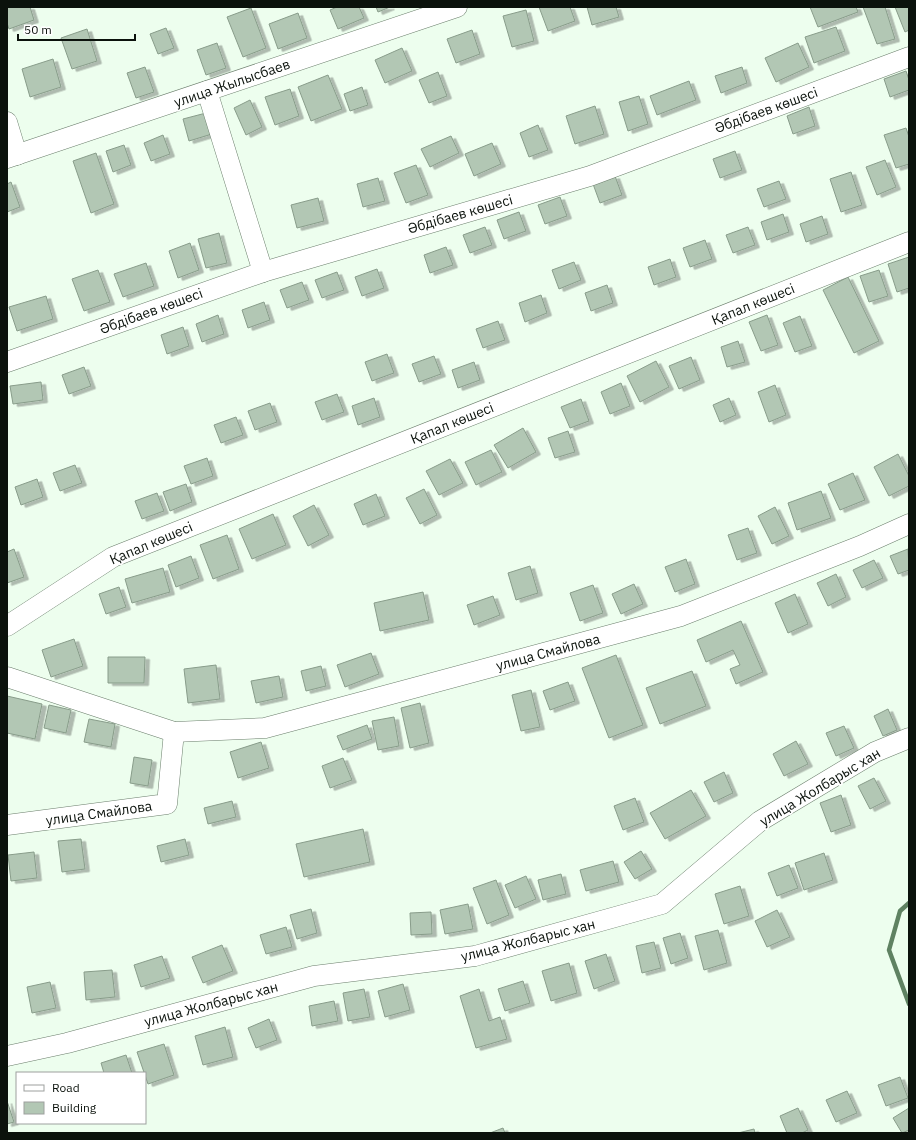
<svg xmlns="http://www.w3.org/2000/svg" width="916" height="1140" font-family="'IBM Plex Sans',sans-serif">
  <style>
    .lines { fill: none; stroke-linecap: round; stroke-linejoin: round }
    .stream { stroke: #5f8262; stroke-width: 4.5 }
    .building { fill: #b2c7b4; stroke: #889c8a; filter: url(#shadow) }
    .minor-casing { stroke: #6b7e6c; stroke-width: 21 }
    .minor { stroke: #fff; stroke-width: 20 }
    .labels { text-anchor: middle; stroke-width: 3.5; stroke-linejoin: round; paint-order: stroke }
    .street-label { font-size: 14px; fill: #0b120c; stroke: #fff }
  </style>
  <defs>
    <filter id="shadow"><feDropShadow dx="4.5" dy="2.5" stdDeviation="0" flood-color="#0004"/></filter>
  </defs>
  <rect width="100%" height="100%" fill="#edfeee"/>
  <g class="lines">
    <path class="stream" d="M909 903 900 911 889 950 909 1004"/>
  </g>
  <g class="building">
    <path d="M7 7H30L34 20 9 29 7 23Z"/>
    <path d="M337 7H359L364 18 338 29 330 10Z"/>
    <path d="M376 7H390L378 12Z"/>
    <path d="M539 7H570L575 21 548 31Z"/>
    <path d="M587 7H616L619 17 592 25Z"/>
    <path d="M810 7H856L858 12 818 27Z"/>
    <path d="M863 7H885L895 39 877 44Z"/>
    <path d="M895 7H909V30L905 32Z"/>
    <path d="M251 8 266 48 243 57 227 17Z"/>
    <path d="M526 10 534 41 512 47 503 16Z"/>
    <path d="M298 13 307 38 278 49 269 24Z"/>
    <path d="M836 27 845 51 814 63 805 37Z"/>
    <path d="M166 28 174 48 158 54 150 34Z"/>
    <path d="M87 29 97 61 72 69 61 38Z"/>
    <path d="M472 30 480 54 456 63 447 39Z"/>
    <path d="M217 43 226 68 206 75 197 50Z"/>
    <path d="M798 43 809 67 776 82 765 58Z"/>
    <path d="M402 48 412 71 385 83 375 60Z"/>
    <path d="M53 59 61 87 30 97 22 69Z"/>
    <path d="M145 67 154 92 136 98 127 73Z"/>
    <path d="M742 67 747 83 721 93 715 76Z"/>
    <path d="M906 71 909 80V90L890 97 884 79Z"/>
    <path d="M438 72 447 96 429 103 419 80Z"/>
    <path d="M328 75 342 109 311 121 298 87Z"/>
    <path d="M689 81 696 100 657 115 650 96Z"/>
    <path d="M362 87 368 105 350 111 344 94Z"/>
    <path d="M290 89 299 116 275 125 265 97Z"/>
    <path d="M639 96 648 124 628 131 619 102Z"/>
    <path d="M250 100 262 127 246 135 234 108Z"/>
    <path d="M595 106 604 134 575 144 566 116Z"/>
    <path d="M809 107 815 126 793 134 787 116Z"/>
    <path d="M206 113 212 134 189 141 183 119Z"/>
    <path d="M538 125 548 150 529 157 520 133Z"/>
    <path d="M906 128 909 137V164L896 168 884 135Z"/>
    <path d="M163 135 170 154 151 161 144 143Z"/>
    <path d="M451 136 459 153 430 167 421 149Z"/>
    <path d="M492 143 501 164 474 176 465 154Z"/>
    <path d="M124 145 131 165 113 172 106 151Z"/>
    <path d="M735 151 742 170 720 178 713 159Z"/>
    <path d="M96 153 114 204 91 213 73 161Z"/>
    <path d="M885 160 896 187 877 195 866 167Z"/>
    <path d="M416 165 428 195 406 203 394 173Z"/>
    <path d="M851 172 862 205 841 212 830 179Z"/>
    <path d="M615 176 622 195 600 203 593 184Z"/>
    <path d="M378 178 385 201 363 207 357 184Z"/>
    <path d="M779 181 786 199 764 207 757 189Z"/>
    <path d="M11 182 20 207 7 212V184Z"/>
    <path d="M560 197 567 216 545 224 538 205Z"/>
    <path d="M318 198 324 221 297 228 291 205Z"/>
    <path d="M519 212 526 231 504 239 497 220Z"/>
    <path d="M783 214 789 232 767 240 761 222Z"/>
    <path d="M822 216 828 234 806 242 800 224Z"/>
    <path d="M485 227 492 245 470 253 463 235Z"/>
    <path d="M748 227 755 245 733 253 726 235Z"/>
    <path d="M219 233 227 263 206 268 198 239Z"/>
    <path d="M705 240 712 259 690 267 683 248Z"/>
    <path d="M190 243 199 270 178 278 169 251Z"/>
    <path d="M446 247 453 265 430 273 424 255Z"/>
    <path d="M909 257V288L897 292 888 264Z"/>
    <path d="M670 259 676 277 654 285 648 267Z"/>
    <path d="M574 262 581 280 559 289 552 270Z"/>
    <path d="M146 263 154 286 123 297 114 274Z"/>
    <path d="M377 269 384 288 362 296 355 277Z"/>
    <path d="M98 270 110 302 84 311 72 279Z"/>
    <path d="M879 270 888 296 869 302 860 276Z"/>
    <path d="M337 272 344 290 322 298 315 280Z"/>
    <path d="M848 277 879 341 854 353 823 290Z"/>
    <path d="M302 282 309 300 287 308 280 290Z"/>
    <path d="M607 285 613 303 591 311 585 293Z"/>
    <path d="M541 295 547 313 525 322 519 303Z"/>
    <path d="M46 296 53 319 17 331 9 307Z"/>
    <path d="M264 302 270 320 248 328 242 310Z"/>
    <path d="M218 315 224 334 202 342 196 324Z"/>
    <path d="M767 315 778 345 761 351 749 322Z"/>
    <path d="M800 316 812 346 795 352 783 323Z"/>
    <path d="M498 321 505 340 483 348 476 329Z"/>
    <path d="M183 327 189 346 167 354 161 335Z"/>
    <path d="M738 341 745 362 727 367 721 347Z"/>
    <path d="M387 354 394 373 372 381 365 362Z"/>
    <path d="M434 356 441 374 419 382 412 364Z"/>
    <path d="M691 357 700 380 679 389 669 366Z"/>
    <path d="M656 361 669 387 640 402 627 376Z"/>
    <path d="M474 362 480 380 458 388 452 370Z"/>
    <path d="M84 367 91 386 69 394 62 375Z"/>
    <path d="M41 382 43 400 13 404 10 386Z"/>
    <path d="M621 383 630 406 610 414 601 392Z"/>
    <path d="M775 385 786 415 769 422 758 392Z"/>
    <path d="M337 394 344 412 322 420 315 402Z"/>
    <path d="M374 398 380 417 358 425 352 406Z"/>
    <path d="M729 398 736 415 720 422 713 405Z"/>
    <path d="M581 399 589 421 570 428 561 407Z"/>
    <path d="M270 403 277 422 255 430 248 411Z"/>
    <path d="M236 417 243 435 221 443 214 425Z"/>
    <path d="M523 428 536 452 508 468 494 445Z"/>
    <path d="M568 431 575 452 555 458 548 438Z"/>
    <path d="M491 450 502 472 476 485 465 462Z"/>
    <path d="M898 454 909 476V486L889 496 874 467Z"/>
    <path d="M207 458 213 476 191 484 184 466Z"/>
    <path d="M450 459 463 483 439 495 426 471Z"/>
    <path d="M75 465 82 483 60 491 53 473Z"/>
    <path d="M853 473 865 500 840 510 828 484Z"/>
    <path d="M37 479 43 497 21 505 15 487Z"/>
    <path d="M186 484 192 502 170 511 163 492Z"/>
    <path d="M424 489 437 515 420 524 406 498Z"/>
    <path d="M821 491 831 518 797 530 788 503Z"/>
    <path d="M157 493 164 511 142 519 135 501Z"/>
    <path d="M376 494 385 516 363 525 354 504Z"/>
    <path d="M314 505 329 535 308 546 293 516Z"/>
    <path d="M775 507 789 536 772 544 758 516Z"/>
    <path d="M273 514 286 545 252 559 239 529Z"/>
    <path d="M748 528 757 553 737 560 728 535Z"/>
    <path d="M227 535 239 569 213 579 200 545Z"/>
    <path d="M14 549 24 577 7 583V552Z"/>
    <path d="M908 549 909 570 898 574 890 556Z"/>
    <path d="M191 556 199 578 176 587 168 565Z"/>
    <path d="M686 559 695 584 675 592 665 567Z"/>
    <path d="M874 560 883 578 862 588 853 570Z"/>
    <path d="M530 566 538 593 516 600 508 573Z"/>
    <path d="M163 568 170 592 132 603 125 579Z"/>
    <path d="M836 574 846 597 828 606 817 583Z"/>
    <path d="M634 584 643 604 621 614 612 594Z"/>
    <path d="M593 585 603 613 580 621 570 593Z"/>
    <path d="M119 587 126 607 106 614 99 594Z"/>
    <path d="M423 592 429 620 380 631 374 603Z"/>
    <path d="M795 594 808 624 788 633 775 603Z"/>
    <path d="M493 596 500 615 474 625 467 605Z"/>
    <path d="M741 621 763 672 736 684 730 669 740 665 733 650 706 662 697 640Z"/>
    <path d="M74 639 83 666 51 677 42 650Z"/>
    <path d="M371 653 379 674 345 687 337 665Z"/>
    <path d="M616 655 643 725 609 738 582 668Z"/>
    <path d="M108 657H145L144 683H108Z"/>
    <path d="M216 665 220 699 188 703 184 669Z"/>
    <path d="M321 666 326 686 306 691 301 671Z"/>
    <path d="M692 671 706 706 660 724 646 688Z"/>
    <path d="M279 676 283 697 256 703 251 681Z"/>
    <path d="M568 682 575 701 550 710 543 691Z"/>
    <path d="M531 690 540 727 521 731 512 695Z"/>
    <path d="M7 696 42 704 35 739 7 733Z"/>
    <path d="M420 703 429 743 410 748 401 708Z"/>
    <path d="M49 705 71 710 66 733 44 728Z"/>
    <path d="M888 709 897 730 883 736 874 716Z"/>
    <path d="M394 717 399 746 378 750 372 721Z"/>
    <path d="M89 719 115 724 111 747 84 742Z"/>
    <path d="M367 725 372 739 343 750 337 736Z"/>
    <path d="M844 726 854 748 836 756 826 733Z"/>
    <path d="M796 741 808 764 784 776 773 754Z"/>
    <path d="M261 742 269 768 238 778 230 752Z"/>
    <path d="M134 757 152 760 148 786 130 783Z"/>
    <path d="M343 758 352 780 330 788 322 766Z"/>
    <path d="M724 772 733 793 714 802 704 782Z"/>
    <path d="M874 778 886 801 870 809 858 786Z"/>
    <path d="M691 790 706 816 665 839 650 813Z"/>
    <path d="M841 795 851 825 831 832 820 803Z"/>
    <path d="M635 798 644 822 623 830 614 806Z"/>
    <path d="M232 801 236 817 208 824 204 808Z"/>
    <path d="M363 829 370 862 304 877 296 844Z"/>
    <path d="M81 839 85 869 62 872 58 841Z"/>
    <path d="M185 839 189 855 161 862 157 846Z"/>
    <path d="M641 851 652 869 635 879 624 862Z"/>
    <path d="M34 852 37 878 11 881 8 855Z"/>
    <path d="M824 853 833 880 804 890 795 863Z"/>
    <path d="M613 861 619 882 586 891 580 870Z"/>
    <path d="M789 865 798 888 777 896 768 873Z"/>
    <path d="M561 874 566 894 543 900 538 880Z"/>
    <path d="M526 876 536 899 515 908 505 885Z"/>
    <path d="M496 880 509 915 487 924 473 888Z"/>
    <path d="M740 886 749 916 724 924 715 894Z"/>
    <path d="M468 904 473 929 445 934 440 910Z"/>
    <path d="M311 909 317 933 297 939 290 915Z"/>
    <path d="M777 910 790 937 767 947 755 921Z"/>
    <path d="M431 912 432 934 411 935 410 913Z"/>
    <path d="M286 927 292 947 266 954 260 935Z"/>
    <path d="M718 930 727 963 704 970 695 936Z"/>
    <path d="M680 933 688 958 671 964 663 938Z"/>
    <path d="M654 942 661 968 642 973 636 946Z"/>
    <path d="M222 945 233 971 203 983 192 957Z"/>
    <path d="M606 954 615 981 594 989 585 961Z"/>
    <path d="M162 956 170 978 141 987 134 965Z"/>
    <path d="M569 963 577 993 551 1001 542 971Z"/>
    <path d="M112 970 115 997 86 1000 84 972Z"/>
    <path d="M523 981 530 1003 505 1011 498 989Z"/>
    <path d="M50 982 56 1008 32 1013 27 987Z"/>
    <path d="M403 984 410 1010 385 1017 378 991Z"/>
    <path d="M364 989 370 1017 348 1021 343 993Z"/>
    <path d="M479 989 489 1021 500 1017 507 1039 476 1048 460 996Z"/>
    <path d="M334 1001 338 1021 312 1026 309 1006Z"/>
    <path d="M269 1019 277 1040 256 1048 248 1028Z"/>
    <path d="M225 1027 233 1057 203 1065 195 1036Z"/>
    <path d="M164 1044 174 1075 148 1084 137 1052Z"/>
    <path d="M126 1055 132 1073H104L101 1063Z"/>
    <path d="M900 1077 908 1098 886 1106 878 1085Z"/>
    <path d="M847 1091 857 1113 836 1122 826 1100Z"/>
    <path d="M7 1101 14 1122 7 1124Z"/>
    <path d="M798 1108 808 1130 802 1133H787L780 1116Z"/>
    <path d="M909 1108V1130L902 1133 893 1118Z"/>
    <path d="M503 1128 505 1133H490Z"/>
    <path d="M754 1129 755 1133H738Z"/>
  </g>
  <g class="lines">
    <g class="minor-casing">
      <g id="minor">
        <path d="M207 91 263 272"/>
        <path d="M7 122 17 155"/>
        <path d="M7 158 457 7"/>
        <path d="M7 362 263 272 590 176 909 57"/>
        <path d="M7 626 113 557 909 242"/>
        <path d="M7 677 174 732 265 728 681 616 860 546 909 524"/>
        <path d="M7 825 167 804 174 732"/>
        <path d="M7 1056 67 1043 314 976 475 956 662 904 760 821 875 752 909 738"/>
      </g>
    </g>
    <use href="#minor" class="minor"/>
  </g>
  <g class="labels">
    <g class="street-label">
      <text transform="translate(232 83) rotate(-19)" y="5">улица Жылысбаев</text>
      <text transform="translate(766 110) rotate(-20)" y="5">Әбдібаев көшесі</text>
      <text transform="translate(460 214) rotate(-16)" y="5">Әбдібаев көшесі</text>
      <text transform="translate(753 304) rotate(-22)" y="5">Қапал көшесі</text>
      <text transform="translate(151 311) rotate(-20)" y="5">Әбдібаев көшесі</text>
      <text transform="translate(452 423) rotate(-22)" y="5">Қапал көшесі</text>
      <text transform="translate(151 543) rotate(-23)" y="5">Қапал көшесі</text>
      <text transform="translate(548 652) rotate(-15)" y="5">улица Смайлова</text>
      <text transform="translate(820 787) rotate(-31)" y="5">улица Жолбарыс хан</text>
      <text transform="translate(99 813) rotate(-8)" y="5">улица Смайлова</text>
      <text transform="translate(528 940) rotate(-14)" y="5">улица Жолбарыс хан</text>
      <text transform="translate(211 1004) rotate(-15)" y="5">улица Жолбарыс хан</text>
    </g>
  </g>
  <rect width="916" height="1140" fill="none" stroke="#0b120c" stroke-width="16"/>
  <rect x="16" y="1072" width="130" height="52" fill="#ffffff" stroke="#9da09e"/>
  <rect x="24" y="1085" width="20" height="6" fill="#ffffff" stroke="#9da09e"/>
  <text x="52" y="1092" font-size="12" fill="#0b120c">Road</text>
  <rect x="24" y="1102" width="20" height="12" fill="#b2c7b4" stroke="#9da09e"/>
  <text x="52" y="1112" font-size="12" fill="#0b120c">Building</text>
  <path d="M18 34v6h117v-6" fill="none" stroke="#0b120c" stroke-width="2"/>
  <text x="24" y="34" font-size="12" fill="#0b120c" stroke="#ffffff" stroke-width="3" paint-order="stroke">50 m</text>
</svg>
